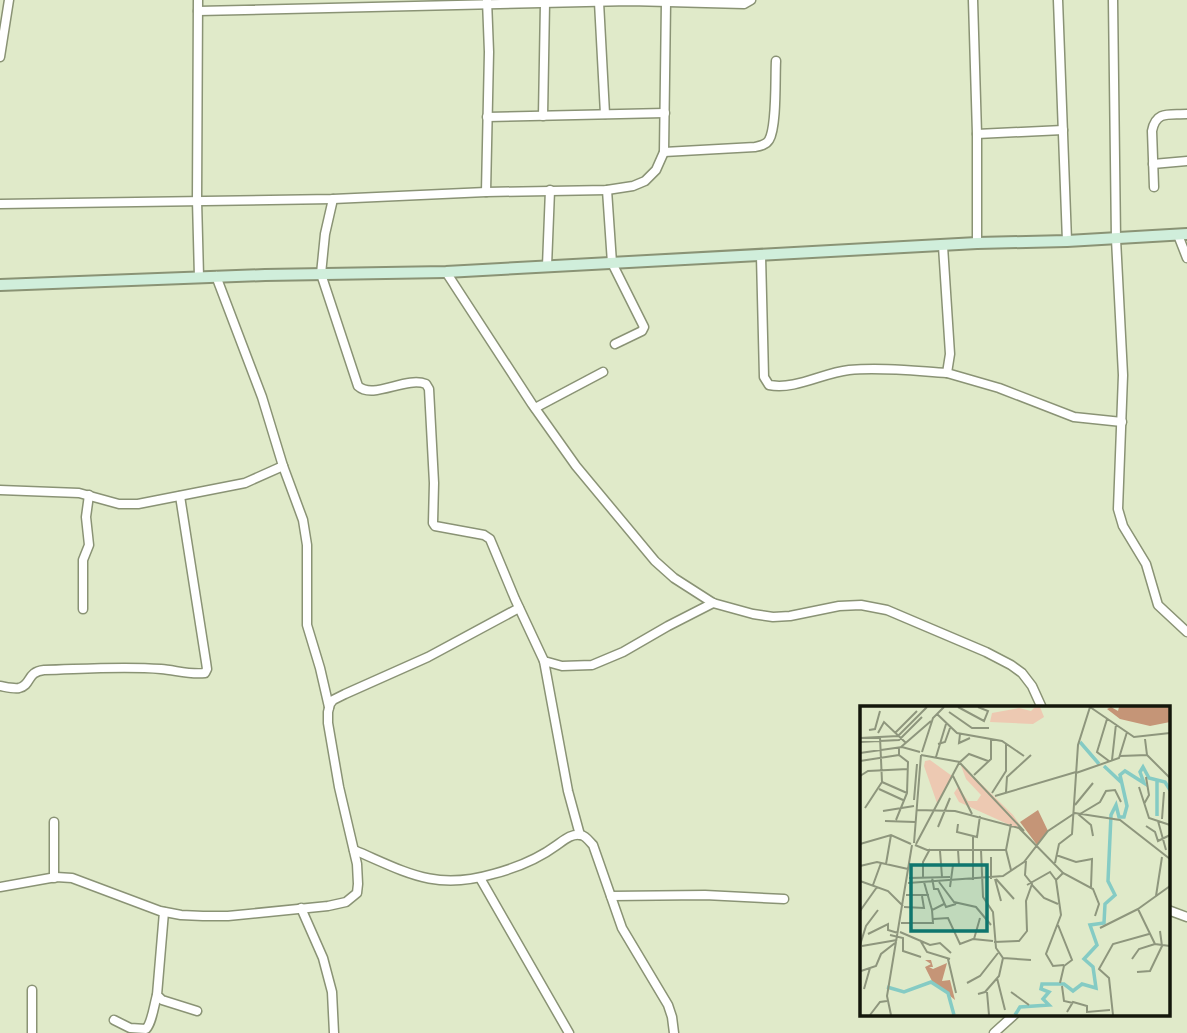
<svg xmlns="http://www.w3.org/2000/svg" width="1187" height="1033" font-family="'Playfair Display',serif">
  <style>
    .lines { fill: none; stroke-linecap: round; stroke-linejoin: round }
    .minor-casing { stroke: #8a9375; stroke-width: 11 }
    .secondary-casing { stroke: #8a9375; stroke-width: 14 }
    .minor { stroke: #fff; stroke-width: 8 }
    .secondary { stroke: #d0eedb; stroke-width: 10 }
    .inset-river { fill: none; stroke: #85cbc4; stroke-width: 3.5 }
    .inset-road { fill: none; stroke: #8e967d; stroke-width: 2 }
    .view { fill: #0f766e; fill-opacity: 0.15; stroke: #0f766e; stroke-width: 3.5 }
    .inset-edge { fill: none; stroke: #14170b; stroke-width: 3.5 }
  </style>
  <rect width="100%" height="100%" fill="#e0eac9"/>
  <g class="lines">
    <g class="minor-casing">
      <g id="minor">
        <path d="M198 0 197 200 199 277"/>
        <path d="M973 0 977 134V243"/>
        <path d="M1058 0 1067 241"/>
        <path d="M1113 0 1116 239 1123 375 1118 509 1123 526 1146 564 1158 605 1187 632"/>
        <path d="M599 2 605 114"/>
        <path d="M198 11 630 1 744 4 751 0"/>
        <path d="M0 57 9 0"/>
        <path d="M543 116 545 3"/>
        <path d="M487 117 665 113"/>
        <path d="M977 134 1063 130"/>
        <path d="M664 152 755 147C760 146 766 145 769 140 777 127 775 78 776 61"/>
        <path d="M1153 164 1187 161"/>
        <path d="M1154 187 1152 131C1156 110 1170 115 1187 114"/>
        <path d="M607 190 612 263 644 327 642 331 615 344"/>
        <path d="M486 192 489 52 487 0"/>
        <path d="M333 199 325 234 321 274 358 386C373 400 406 376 426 384L429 389 434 483 433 523 435 526 484 535 490 539 515 599 544 661 562 666 592 665 623 652 668 626 713 603"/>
        <path d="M0 204 333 199 486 192 607 190 633 186 645 181 656 170 664 152 666 2"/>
        <path d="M1178 235 1187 258"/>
        <path d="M943 246 950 354 947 373 999 388 1074 417 1122 422"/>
        <path d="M761 256 764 377 769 385C796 390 822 373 849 370 881 367 915 371 947 373"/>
        <path d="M547 266 550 190"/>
        <path d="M446 272 532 404 576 466 655 561 674 578 713 603 753 614 773 617 790 616 839 606 861 605 887 610 986 652 1011 665 1022 673 1032 686 1042 708"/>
        <path d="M216 276 262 397 283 466 303 520 307 545V625L320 668 329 707"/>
        <path d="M535 408 603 372"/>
        <path d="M0 490 79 493 119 504H138L245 483 283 466"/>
        <path d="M83 609V560L89 545 86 517 89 495"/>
        <path d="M544 661 568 791 580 835"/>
        <path d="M0 686C6 687 14 689 19 688 32 685 26 672 44 670 83 669 122 666 161 669 175 670 190 675 205 673L207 669 206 662 180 496"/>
        <path d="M354 850C406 872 434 891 493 874 516 868 538 859 557 845 564 840 572 833 581 835 586 836 590 842 593 845L622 928 668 1005 672 1017 674 1033"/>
        <path d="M54 878V822"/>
        <path d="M480 878 569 1033"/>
        <path d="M0 887 56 877 72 878 160 911 181 915 203 916H228L328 906 346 902 357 893 358 884 357 864 339 787 328 723V712L330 704 333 700 345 694 428 657 519 608"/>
        <path d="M611 896 705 895 784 899"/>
        <path d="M301 908 323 958 332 992 334 1033"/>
        <path d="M1168 910 1187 917"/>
        <path d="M164 912 157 995 162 1000 197 1011"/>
        <path d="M32 990V1033"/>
        <path d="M114 1020 130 1028 146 1029C152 1023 154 1005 157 995"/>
        <path d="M994 1033 1015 1014"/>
      </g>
    </g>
    <g class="secondary-casing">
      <path id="secondary" d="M0 285 265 275 446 272 977 243 1067 241 1187 234"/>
    </g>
    <use href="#minor" class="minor"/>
    <use href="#secondary" class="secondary"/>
  </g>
  <g transform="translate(860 706)">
    <rect width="310" height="310" fill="#e0eac9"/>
    <path d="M70 54 92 70 77 97 64 60 65 55ZM100 57 153 109 165 126 99 96 94 87 98 81 108 95H117L121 89 106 73Z" fill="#edc9b2"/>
    <path d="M251 1 258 5 259 1H310V16L290 20 260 13 247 3ZM178 104 188 125 177 139 160 116ZM65 254H71L73 261H69L73 263 87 257 82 275 90 274 95 294 72 275 65 261 71 258Z" fill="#c59577"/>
    <path d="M175 1H180L184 11 173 18 130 16 132 7 159 2 171 5Z" fill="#edc9b2"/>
    <path class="inset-river" d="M220 36 239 58M244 60 262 77M297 74V110M27 281 44 286 71 276 88 287 94 309M155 309 160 301 189 299 183 293 189 286 181 283 182 278H204L213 285 222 278 236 282 233 261 224 253 237 239 230 219 244 217 245 198 255 189 248 175 251 109 256 99 259 111H264L267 100 260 69 265 65 284 77 280 66 283 61 289 72 305 76 310 84"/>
    <path class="inset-road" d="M98 1 124 15 128 5 118 1M230 1 274 31 310 27M89 6 112 22H129M77 8 97 27 142 35 164 50M247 13 237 46 249 55M9 24 15 23 20 5M18 27 24 16 46 37M35 27 57 5M100 28 99 37 110 32M0 32 38 30 67 1M0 36 39 34 62 11M78 38 85 36 90 22M41 41 71 15M62 46 73 12 84 1M0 47 42 41 60 46M61 49 100 56M287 49 310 72M260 50 287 49 285 33M76 51 86 18M252 54 256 18M0 55 39 49M100 56 109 48 128 55M100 57 164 125M216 67 259 52 267 26M114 69 131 53V33M0 70 8 65 48 63M93 70 112 108M22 76 47 87M279 81 289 112 310 119M19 83 43 94M146 86 147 71 171 49M132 87 146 65V38M135 90 216 66M54 94 57 58M284 98 289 89 286 71M215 99 233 77M5 102 22 76 20 31M56 104 95 105 159 122 203 167 233 183 239 198 235 210M23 105 54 100M218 108 231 119 233 130M220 108 240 96 246 85 255 84 261 96M302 113 304 86M36 114 47 87 48 56 39 49V42M25 115 55 116M298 115 306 144M98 118 97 126 113 130M151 118 146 144 151 164M286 120 295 126 298 135 310 129M78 121 90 92M113 130V174M113 130 117 131 120 110M54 137 61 49M0 138 31 129 51 138M56 138 99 57M55 139 67 144H146M121 144 123 191 133 206 136 242 143 252 171 254M80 145 82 171M196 149 216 156 232 153 231 181M131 151V173M195 157 199 138 212 128 218 39 230 1M26 158 31 129M63 159H99L98 144M0 160 17 156 48 163M203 167 196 174 201 209 186 248 193 260 204 259M63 171V156L70 143M72 171 74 183H78L86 201 96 198M49 172 90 171M135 173 141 195M136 173 154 193M0 175 28 185 43 200M64 176 72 204M79 176 94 196 116 201 131 219M48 177 143 170 164 156 188 125 215 107 260 114 310 153M13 179 21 157M167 179 190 166 196 174M172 179 184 192 198 198M310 180 278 203 295 238 310 240M90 181 93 159M46 189H69M296 190 302 151M44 201 64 202 62 190M0 205 17 181M73 213 88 212 100 238 113 233 133 235M41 217H73L72 204 84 198M198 219 212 254 204 260 200 277M240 222 278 203M40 226 70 239 80 237 91 247M8 228 28 218V224L38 227M30 229 43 232V245L61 251M114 233 120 212M60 234 67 246 90 253M134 236 159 235 167 225 166 195 172 178 165 169 166 155M0 239 6 220 18 204M2 240 37 234M88 253 96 287M272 253 279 243 295 238M1 265 16 260 21 248 35 237M277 266 290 265 302 240 300 225M137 272 145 304M107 277 120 270 138 247M202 280 204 295 213 297M4 283 10 262M127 286 129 309M151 286 169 299M118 288 125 286 139 270 143 252M207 306 213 296 227 300V306L250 304M10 309 20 296 27 295M31 309 27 290 52 139M253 309 249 272 239 263 253 238 289 228"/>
    <path class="view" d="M51 159H127V225H51Z"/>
    <rect width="310" height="310" class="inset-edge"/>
  </g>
</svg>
